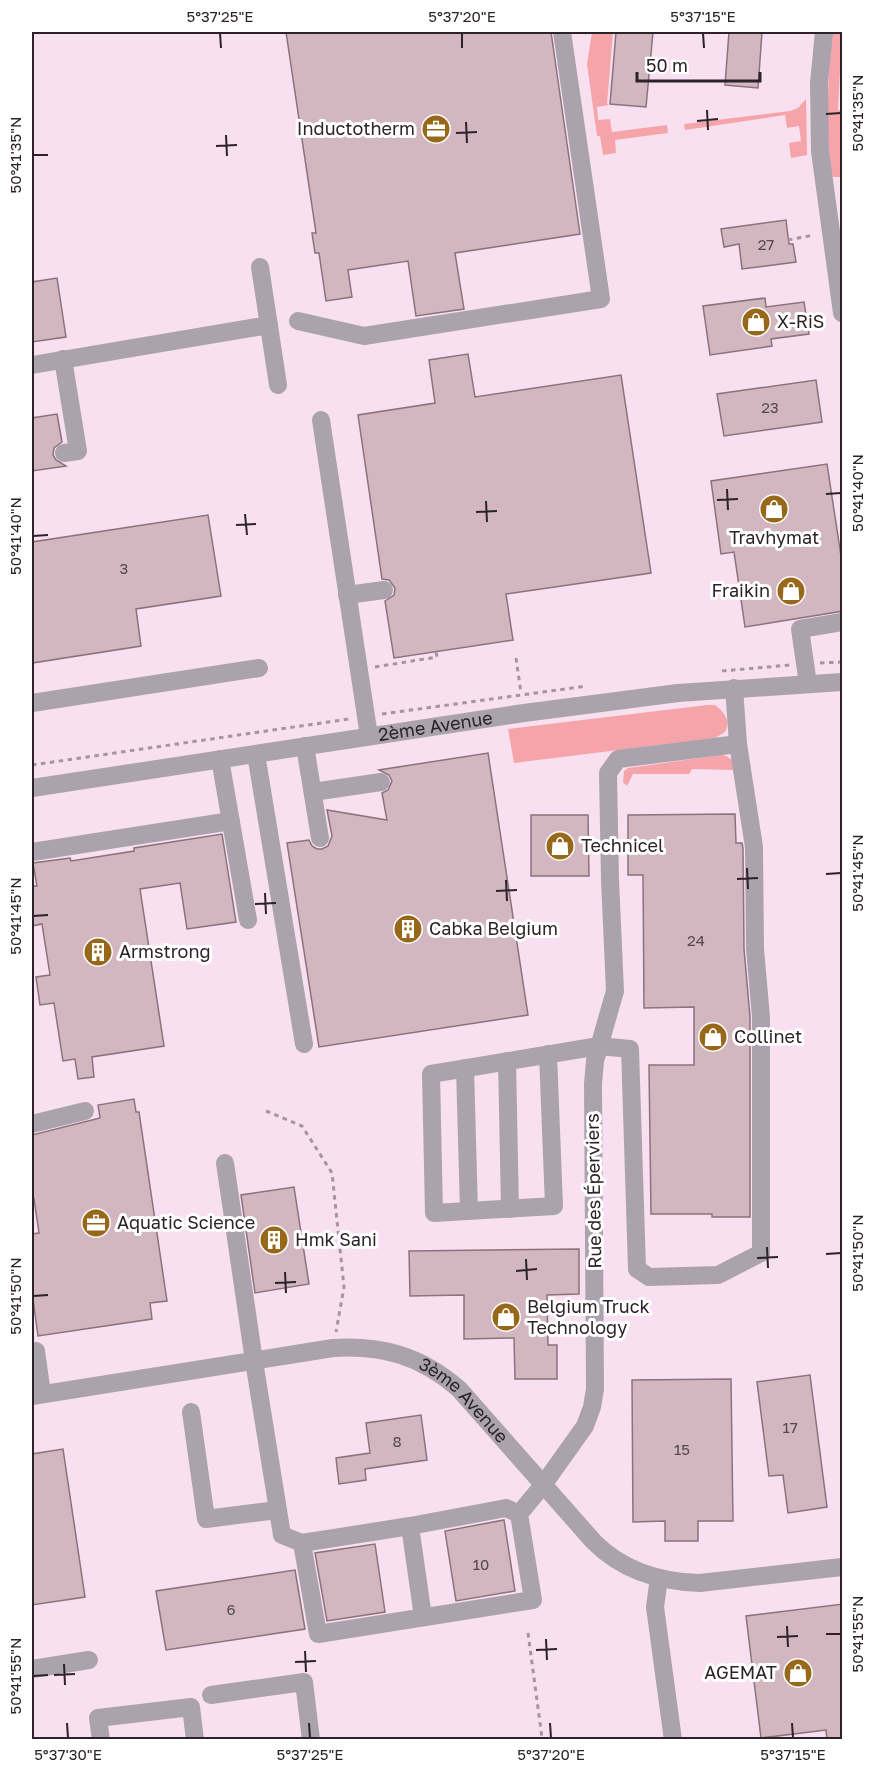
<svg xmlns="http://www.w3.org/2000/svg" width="874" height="1771" font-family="'Golos Text',sans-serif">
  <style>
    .green { fill: #f5a5a9 }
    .building { fill: #d2b6c0; stroke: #8c727b; stroke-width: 1.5 }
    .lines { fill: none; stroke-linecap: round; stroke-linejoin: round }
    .path { stroke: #a695a1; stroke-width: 3; stroke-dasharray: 4.5 4.5; stroke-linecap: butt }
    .minor { stroke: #aaa3ad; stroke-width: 18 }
    .ticks { fill: none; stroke: #2b2329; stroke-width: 2 }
    .labels { text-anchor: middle; stroke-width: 6; stroke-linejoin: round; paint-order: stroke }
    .number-label { font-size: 15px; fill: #55484f }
    .poi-label { font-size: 18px; fill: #2b2329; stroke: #fff; text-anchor: start }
    .street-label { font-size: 18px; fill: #2b2329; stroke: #fff }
    .neatline { fill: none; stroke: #2b2329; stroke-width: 2 }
    .ticks-label { font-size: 15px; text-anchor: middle; fill: #2b2329 }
  </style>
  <rect width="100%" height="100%" fill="#f8e0f1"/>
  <g class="green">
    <path d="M592 32H613L607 104 609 105 597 107 598 120 610 119 612 132 667 125 668 133 615 140 616 153 603 155 600 136H597L587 64Z"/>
    <path d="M832 32H842L838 110H842V177H831C825 128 828 80 832 32Z"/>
    <path d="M806 99 807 155 791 158 789 143 801 141 799 126 787 128 785 115 685 130 684 124 790 111 798 108Z"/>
    <path d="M707 705H715C724 712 731 720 725 732L715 738 514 763 508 729Z"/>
    <path d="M721 755C731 756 732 760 734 770L692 769 689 774H633L627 786 623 782 624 771 628 768Z"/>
  </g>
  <g class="building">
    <path d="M286 32H551L580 234 455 253 464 309 416 316 408 261 348 270 352 297 326 301 319 253H315L312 233H316Z"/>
    <path d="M616 32H653L646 107 610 104Z"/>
    <path d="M729 32H762L758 88 725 85Z"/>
    <path d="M786 220 789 244H793L796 262 742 269 739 244 724 247 721 229Z"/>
    <path d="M57 278 66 337 32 342V282Z"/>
    <path d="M765 298 766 307 804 302 809 334 771 339 772 346 710 355 703 306Z"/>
    <path d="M468 354 475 397 621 375 651 573 506 594 513 640 394 658 385 601 394 595 395 588 389 580 382 579 358 415 435 403 429 360Z"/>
    <path d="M816 380 822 422 724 436 717 394Z"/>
    <path d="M57 414 62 442 54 448 53 455 56 460 66 466 32 471V418Z"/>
    <path d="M827 464 843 569V611L745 627 734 552 721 554 711 481Z"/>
    <path d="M208 515 221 596 136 609 141 646 32 663V542Z"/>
    <path d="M488 753 528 1015 319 1047 287 843 309 840 312 846 317 849H322L328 846 332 836 327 810 387 820 382 793 388 790 392 781 389 775 379 770Z"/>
    <path d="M735 814 736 843H742L743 848 744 949 750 1017V1217H712V1214H651L649 1065H694V1007L644 1008 643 875H628V815Z"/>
    <path d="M531 815H588L589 876H531Z"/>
    <path d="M222 834 236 922 187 929 180 883 140 889 164 1046 92 1057 94 1077 78 1079 75 1059 63 1061 54 1003 40 1005 36 977 50 975 42 924 32 926V886H37L33 863 70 858 71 861 134 851V848Z"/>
    <path d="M134 1099 136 1112H139L167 1301 150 1303 152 1319 38 1336 32 1292V1234L39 1233 34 1199 32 1200V1135L100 1118 98 1105Z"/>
    <path d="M294 1187 309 1284 255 1293 241 1195Z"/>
    <path d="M579 1249V1294L547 1295 548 1345H557V1379H515L514 1338 464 1339V1295L410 1296 409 1251Z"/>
    <path d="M810 1375 827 1507 788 1513 783 1475 769 1476 757 1382Z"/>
    <path d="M731 1379 733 1521H698V1541H665V1521L633 1522 632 1380Z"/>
    <path d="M421 1415 427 1460 365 1469 366 1480 339 1484 336 1458 370 1453 366 1423Z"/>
    <path d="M63 1449 85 1597 32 1605V1454Z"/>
    <path d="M504 1520 515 1591 456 1601 445 1531Z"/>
    <path d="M375 1544 385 1612 327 1621 315 1553Z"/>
    <path d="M295 1570 305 1629 166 1650 156 1591Z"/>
    <path d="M843 1604V1740H827L826 1730 761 1738 746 1616Z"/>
  </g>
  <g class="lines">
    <g class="path">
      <path d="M788 240 814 235"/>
      <path d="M516 658 521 693"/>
      <path d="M820 663 842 662"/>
      <path d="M375 667 437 657 436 652"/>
      <path d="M722 671 790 665"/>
      <path d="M382 714 587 686"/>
      <path d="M32 765 349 719"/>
      <path d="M266 1111 302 1126 332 1173 344 1287 336 1332"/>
      <path d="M528 1633 542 1738"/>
    </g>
    <g class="minor">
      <path d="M824 32 819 83 820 151 842 313"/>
      <path d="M260 267 278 385"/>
      <path d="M298 321 364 336 601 299 562 32"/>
      <path d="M63 359 78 451 64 453"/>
      <path d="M32 365 269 325"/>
      <path d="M321 420 369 736"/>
      <path d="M347 595 384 590"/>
      <path d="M808 684 800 629 842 622"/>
      <path d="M32 703 259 668"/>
      <path d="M305 746 320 838"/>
      <path d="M256 754 304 1044"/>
      <path d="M220 759 248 920"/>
      <path id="s1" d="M32 788 524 713 678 693 842 682"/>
      <path d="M313 792 381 782"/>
      <path d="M32 852 231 821"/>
      <path d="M548 1054 554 1206 434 1213 431 1074 599 1046 630 1049 637 1269 649 1277 718 1275 761 1253V1017L755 949 754 847 738 744"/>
      <path d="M507 1061 510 1209"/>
      <path d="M465 1068 469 1211"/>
      <path d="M32 1124 85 1111"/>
      <path d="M225 1163 254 1361 282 1535 302 1543"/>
      <path d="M32 1352 36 1351 42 1394"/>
      <path id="s2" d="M32 1396 333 1348C383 1345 421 1356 459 1389L594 1542C623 1571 660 1582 700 1583L842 1567"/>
      <path d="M191 1412 206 1519 277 1510"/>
      <path d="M410 1526 506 1508 519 1514"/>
      <path d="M659 1578 655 1607 673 1740"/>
      <path d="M423 1617 410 1526 302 1543 318 1634 533 1600 519 1514 543 1485 585 1426 592 1407 595 1389 593 1084 595 1061 615 991 610 880 608 773 618 759 738 744 734 688"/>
      <path d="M32 1669 89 1660"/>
      <path d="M211 1695 304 1682 311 1740"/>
      <path d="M101 1740 98 1718 191 1707 195 1740"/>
    </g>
  </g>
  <path class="ticks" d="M220 33 221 48M462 33V48M703 33 704 48M707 110 708 130M826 114 841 113M697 121 718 119M466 122 467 143M456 133 477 132M226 135 227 156M216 146 237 145M33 155H48M727 489 728 510M826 494 841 493M717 500 738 499M486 501 487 522M476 512 497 511M245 514 247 535M236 525 256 524M33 536 48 535M747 868 748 889M826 874 841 873M737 879 758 878M506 880 507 901M496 891 517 890M265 893 266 914M255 904 276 903M33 916 48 915M767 1247 768 1268M826 1254 841 1253M757 1258 778 1257M526 1259 527 1280M516 1271 537 1269M285 1272 286 1293M275 1283 296 1282M33 1296 48 1295M787 1626 788 1647M826 1634H841M777 1637 798 1636M546 1639 547 1660M536 1650 557 1649M305 1651 306 1672M295 1662 316 1661M64 1664 65 1685M54 1675 75 1674M33 1676 48 1675M67 1723 68 1738M309 1723 310 1738M550 1723 551 1738M792 1723 793 1738"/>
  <defs>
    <g id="office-disc" transform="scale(1.5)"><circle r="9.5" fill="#98681a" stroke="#fff"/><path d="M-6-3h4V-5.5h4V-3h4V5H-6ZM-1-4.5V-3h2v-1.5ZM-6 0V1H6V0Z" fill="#fff"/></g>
    <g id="shop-disc" transform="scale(1.5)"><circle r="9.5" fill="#98681a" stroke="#fff"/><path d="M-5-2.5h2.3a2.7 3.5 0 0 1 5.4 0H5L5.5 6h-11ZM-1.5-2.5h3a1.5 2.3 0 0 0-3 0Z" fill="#fff"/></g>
    <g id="building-disc" transform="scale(1.5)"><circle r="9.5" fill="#98681a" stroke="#fff"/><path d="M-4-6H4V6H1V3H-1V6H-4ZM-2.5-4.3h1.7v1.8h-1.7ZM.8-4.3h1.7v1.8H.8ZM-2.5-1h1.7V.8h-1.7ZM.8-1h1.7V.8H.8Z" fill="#fff"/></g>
  </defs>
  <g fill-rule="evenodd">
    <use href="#office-disc" x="436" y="129"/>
    <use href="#shop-disc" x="756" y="322"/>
    <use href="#shop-disc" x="774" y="509"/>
    <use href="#shop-disc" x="791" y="591"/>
    <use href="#shop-disc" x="560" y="846"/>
    <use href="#building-disc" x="408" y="929"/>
    <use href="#building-disc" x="98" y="952"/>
    <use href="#shop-disc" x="713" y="1037"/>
    <use href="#office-disc" x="96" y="1223"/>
    <use href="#building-disc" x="274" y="1240"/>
    <use href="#shop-disc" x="506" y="1317"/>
    <use href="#shop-disc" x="798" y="1673"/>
  </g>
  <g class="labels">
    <g class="number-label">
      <text x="766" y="250">27</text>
      <text x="770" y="413">23</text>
      <text x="124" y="574">3</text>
      <text x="696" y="946">24</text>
      <text x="790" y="1433">17</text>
      <text x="397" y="1447">8</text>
      <text x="682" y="1455">15</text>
      <text x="481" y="1570">10</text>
      <text x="231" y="1615">6</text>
    </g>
    <g class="poi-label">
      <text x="415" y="135" text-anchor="end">Inductotherm</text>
      <text x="777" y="328">X-RiS</text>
      <text x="774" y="544" text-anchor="middle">Travhymat</text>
      <text x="770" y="597" text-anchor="end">Fraikin</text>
      <text x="581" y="852">Technicel</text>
      <text x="429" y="935">Cabka Belgium</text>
      <text x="119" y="958">Armstrong</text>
      <text x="734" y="1043">Collinet</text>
      <text x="117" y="1229">Aquatic Science</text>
      <text x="295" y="1246">Hmk Sani</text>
      <text x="527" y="1313">Belgium Truck<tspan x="527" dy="21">Technology</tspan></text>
      <text x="777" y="1679" text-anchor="end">AGEMAT</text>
    </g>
    <g class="street-label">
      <text dy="6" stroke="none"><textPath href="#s1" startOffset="408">2ème Avenue</textPath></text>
      <text transform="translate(594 1191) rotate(-91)" y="6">Rue des Éperviers</text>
      <text dy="6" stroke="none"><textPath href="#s2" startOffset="452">3ème Avenue</textPath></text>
    </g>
  </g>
  <rect width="874" height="1771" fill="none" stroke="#ffffff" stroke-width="66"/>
  <path d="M637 72v9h123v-9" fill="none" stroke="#2b2329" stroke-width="3"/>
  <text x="646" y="72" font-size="18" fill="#2b2329" stroke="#ffffff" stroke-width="4.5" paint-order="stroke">50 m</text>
  <rect x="33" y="33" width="808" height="1705" class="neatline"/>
  <g class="ticks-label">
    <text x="220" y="22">5°37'25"E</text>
    <text x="462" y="22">5°37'20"E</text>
    <text x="703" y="22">5°37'15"E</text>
    <text transform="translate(858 113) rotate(-90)" y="5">50°41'35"N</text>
    <text transform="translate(16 155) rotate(-90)" y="5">50°41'35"N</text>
    <text transform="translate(858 493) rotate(-90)" y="5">50°41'40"N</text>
    <text transform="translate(16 536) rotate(-90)" y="5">50°41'40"N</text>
    <text transform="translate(858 873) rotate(-90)" y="5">50°41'45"N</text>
    <text transform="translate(16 916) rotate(-90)" y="5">50°41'45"N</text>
    <text transform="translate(858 1253) rotate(-90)" y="5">50°41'50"N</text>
    <text transform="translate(16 1296) rotate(-90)" y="5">50°41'50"N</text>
    <text transform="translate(858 1634) rotate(-90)" y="5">50°41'55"N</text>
    <text transform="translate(16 1676) rotate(-90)" y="5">50°41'55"N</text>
    <text x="68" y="1760">5°37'30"E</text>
    <text x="310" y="1760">5°37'25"E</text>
    <text x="551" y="1760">5°37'20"E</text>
    <text x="793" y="1760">5°37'15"E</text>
  </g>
</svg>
